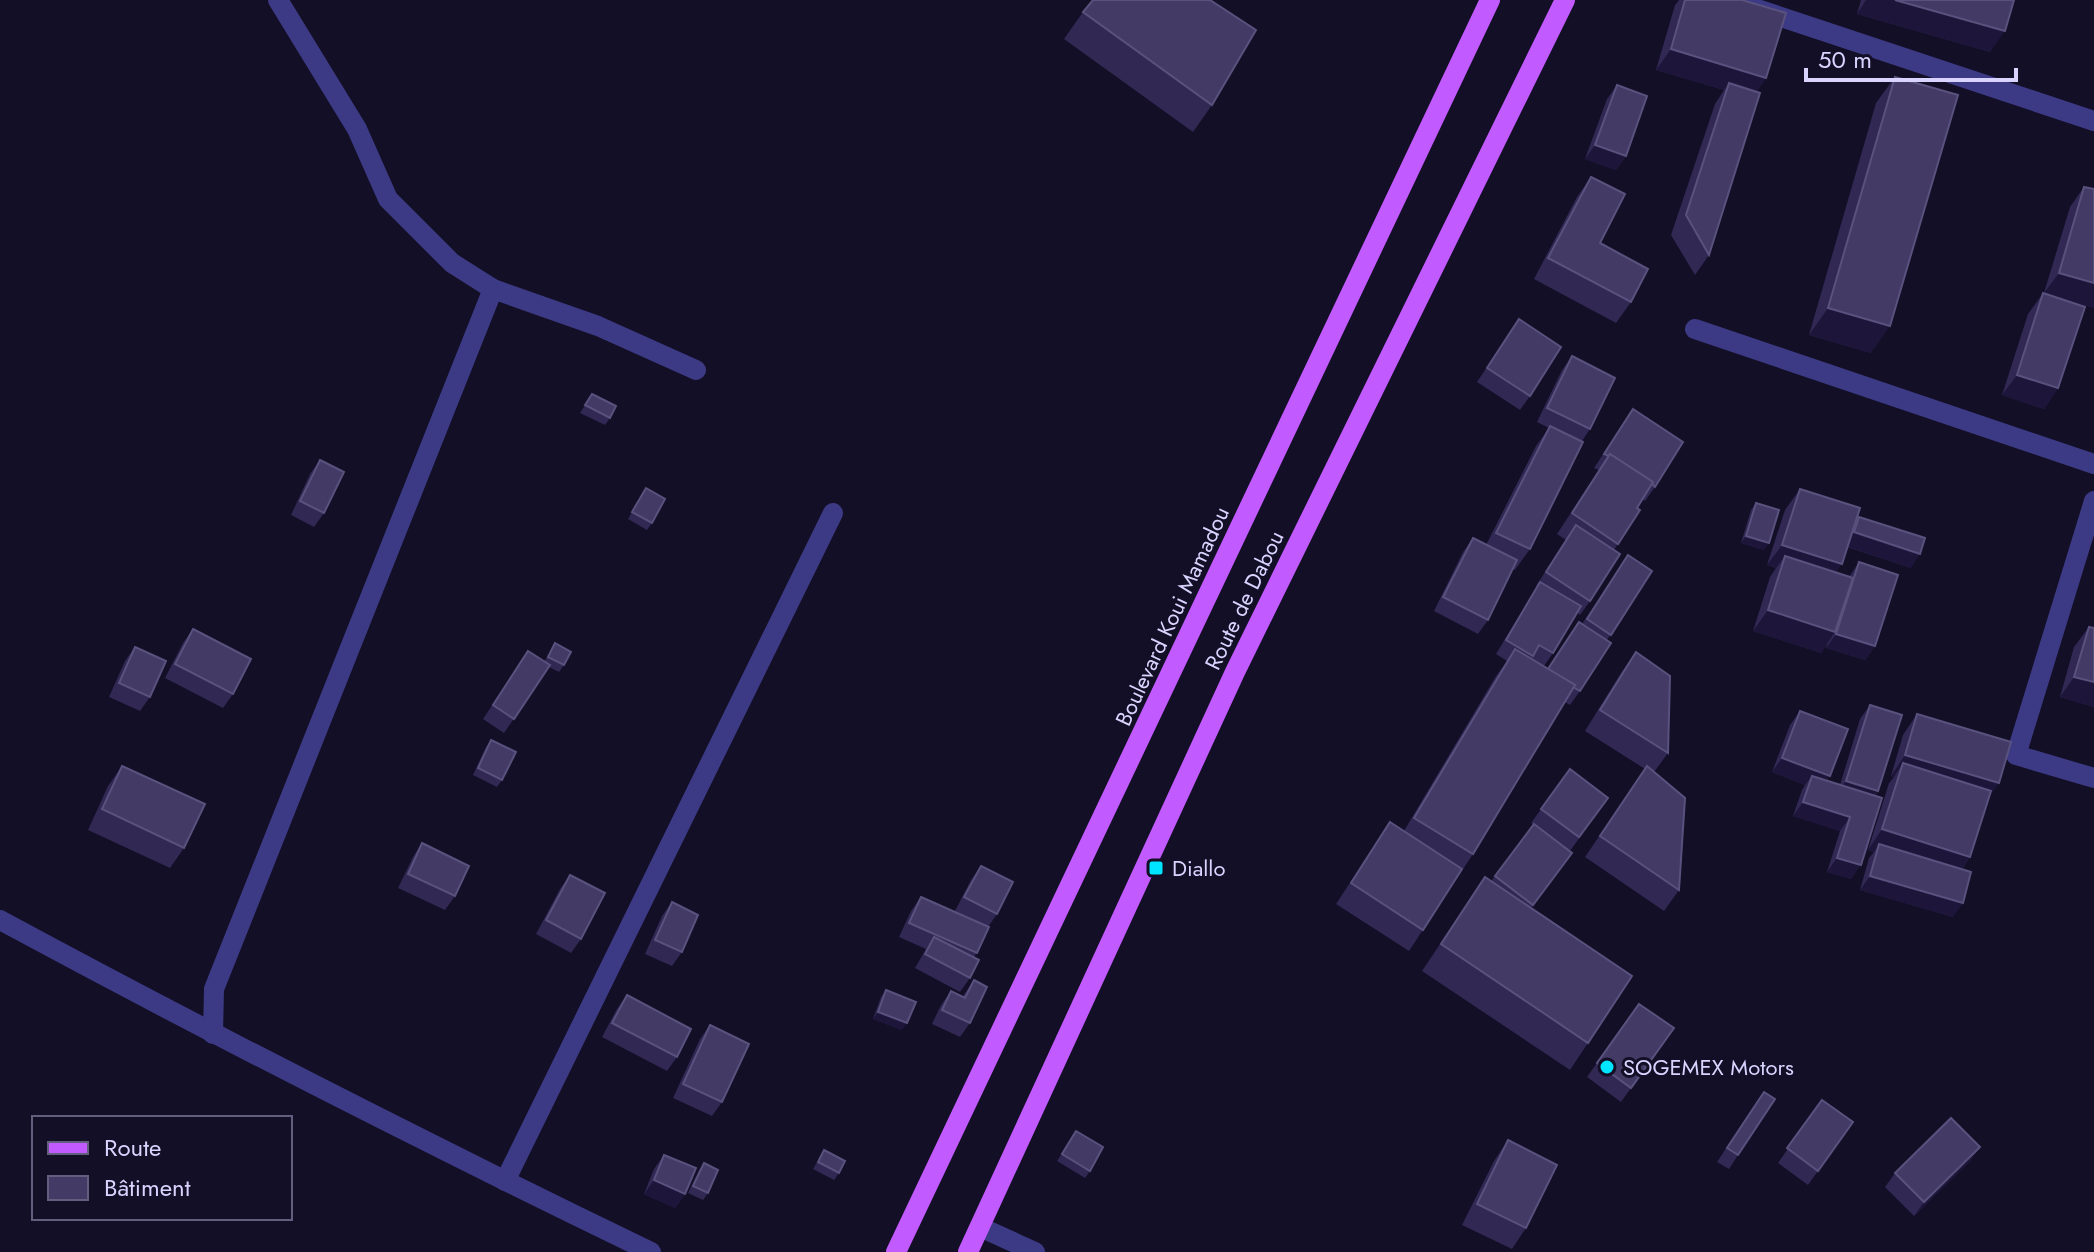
<svg xmlns="http://www.w3.org/2000/svg" width="2094" height="1252" font-family="Jost,sans-serif">
  <style>
    .lines { fill: none; stroke-linecap: round; stroke-linejoin: round }
    .street { stroke: #3d3a85; stroke-width: 20 }
    .primary { stroke: #c25bff; stroke-width: 20 }
    .wall { fill: #312854 }
    .shaded-wall { fill: #1d163a }
    .building { fill: #433a66; stroke: #5a527e; stroke-width: 2 }
    .poi-dot { fill: #00e5ff; stroke: #130f26; stroke-width: 3 }
    .labels { text-anchor: middle; stroke-width: 6; stroke-linejoin: round; paint-order: stroke }
    .street-label { font-size: 22px; fill: #d9d4ff; stroke: #130f26 }
    .poi-label { font-size: 22px; fill: #d9d4ff; stroke: #130f26; text-anchor: start }
  </style>
  <rect width="100%" height="100%" fill="#130f26"/>
  <g class="lines">
    <g class="street">
      <path d="M1730 0 2094 121"/>
      <path d="M493 289 598 326 696 370"/>
      <path d="M1695 329 2094 464"/>
      <path d="M2094 501 2016 755 2094 778"/>
      <path d="M0 920C215 1036 432 1146 651 1252"/>
      <path d="M213 1034 214 989 493 289 452 263 388 199 357 129 278 0"/>
      <path d="M505 1181 833 513"/>
      <path d="M980 1227 1035 1252"/>
    </g>
    <g class="primary">
      <path d="M896 1252 1490 0"/>
      <path d="M968 1252 1235 672 1565 0"/>
    </g>
  </g>
  <g class="wall">
    <path d="M1679 0H1742L1766 78 1756 92 1709 255 1695 275 1671 235 1715 104 1724 90 1656 70 1675 5Z"/>
    <path d="M1861 0H2014L1990 52 1857 14Z"/>
    <path d="M1083 12 1212 105 1193 132 1064 39Z"/>
    <path d="M1895 77 1871 353 1809 335 1876 103Z"/>
    <path d="M1617 85 1626 156 1616 170 1585 159 1607 99Z"/>
    <path d="M1591 177 1600 243 1631 302 1616 323 1534 279 1577 197Z"/>
    <path d="M2084 187 2094 189V308L2044 293 2070 207Z"/>
    <path d="M2043 293 2058 388 2044 409 2002 395 2028 314Z"/>
    <path d="M1519 319 1530 396 1520 410 1477 382Z"/>
    <path d="M1572 356 1590 429 1582 441 1530 549 1515 570 1513 569 1488 620 1478 634 1434 611 1463 552 1473 538 1486 545 1536 446 1549 428 1537 422 1562 370Z"/>
    <path d="M592 394 610 418 605 425 580 413Z"/>
    <path d="M1633 409 1655 487 1645 501 1642 499 1637 508 1640 510 1614 550 1590 601 1580 615 1577 612 1553 653 1544 666 1548 669 1582 624 1628 555 1652 571 1607 640 1580 691 1570 705 1565 702 1473 854 1409 951 1336 904 1390 822 1404 831 1496 676 1507 661 1496 654 1537 586H1536L1566 540 1557 534 1599 470 1594 468Z"/>
    <path d="M320 460 324 513 314 527 291 515 310 474Z"/>
    <path d="M646 488 652 523 647 530 628 519Z"/>
    <path d="M1800 489 1854 524 1859 517 1911 568 1847 547 1835 573 1849 577 1859 562 1875 646 1865 660 1826 648 1827 644 1821 653 1753 631 1770 577 1776 568 1767 565 1785 510Z"/>
    <path d="M1756 503 1764 550 1741 543 1751 510Z"/>
    <path d="M2089 627 2094 707 2060 697 2074 647Z"/>
    <path d="M193 629 233 694 223 708 165 678 183 643Z"/>
    <path d="M555 643 564 665 559 672 549 667 504 733 483 719 528 651 544 662Z"/>
    <path d="M135 647 150 697 140 711 109 697 125 661Z"/>
    <path d="M1636 652 1668 753 1654 772 1679 890 1664 911 1585 857 1645 769 1585 731 1621 673Z"/>
    <path d="M1870 705 1878 791 1875 796 1851 879 1827 872 1840 831 1793 816 1802 790 1805 785 1772 772 1790 725 1800 711 1827 781 1840 785 1860 719Z"/>
    <path d="M1917 714 1990 796 1970 857 1962 869 1953 917 1860 890 1869 858 1874 852 1868 850 1889 783 1894 777 1891 776 1903 735Z"/>
    <path d="M491 740 502 780 497 787 473 775 486 747Z"/>
    <path d="M122 766 184 848 170 868 88 830 108 786Z"/>
    <path d="M1570 769 1608 798 1570 851 1572 853 1531 908 1588 1043 1570 1070 1422 971 1485 877 1491 881 1534 825 1531 823Z"/>
    <path d="M422 843 455 896 445 910 398 888 413 857Z"/>
    <path d="M981 866 997 914 988 927 974 958 970 978 960 992 915 968 926 949 899 937 911 911 921 897 967 918 955 911 971 880Z"/>
    <path d="M570 875 581 939 571 953 536 934 560 889Z"/>
    <path d="M672 902 682 952 672 966 645 954 662 916Z"/>
    <path d="M974 980 970 1023 960 1037 932 1024 941 1005 951 991 963 996Z"/>
    <path d="M886 990 902 1030 873 1019 881 997Z"/>
    <path d="M627 995 677 1057 667 1071 602 1037 617 1009Z"/>
    <path d="M1639 1004 1674 1028 1621 1102 1587 1077Z"/>
    <path d="M710 1025 722 1102 712 1116 673 1098 700 1039Z"/>
    <path d="M1822 1100 1853 1122 1808 1185 1778 1163Z"/>
    <path d="M1754 1106 1738 1155 1729 1169 1717 1162Z"/>
    <path d="M1076 1131 1090 1171 1085 1178 1057 1161Z"/>
    <path d="M1508 1140 1526 1228 1512 1249 1462 1225 1494 1161Z"/>
    <path d="M1980 1147 1970 1161 1914 1216 1885 1187 1895 1173Z"/>
    <path d="M824 1150 839 1173 834 1180 813 1169Z"/>
    <path d="M664 1155 685 1194 675 1208 644 1194 654 1169Z"/>
    <path d="M704 1163 708 1193 703 1200 688 1193 699 1170Z"/>
  </g>
  <g class="shaded-wall">
    <path d="M1866 0H1895L2005 31 1990 52 1857 14Z"/>
    <path d="M1671 49 1766 78 1752 99 1729 83 1724 90 1656 70Z"/>
    <path d="M1595 145 1626 156 1616 170 1585 159Z"/>
    <path d="M2059 273 2094 283V308L2044 293Z"/>
    <path d="M1828 308 1890 326 1871 353 1809 335Z"/>
    <path d="M2017 375 2058 388 2044 409 2002 395Z"/>
    <path d="M1854 532 1920 554 1911 568 1845 546Z"/>
    <path d="M1746 536 1769 543 1764 550 1741 543Z"/>
    <path d="M1782 545 1842 564 1827 585 1785 556 1776 568 1767 565Z"/>
    <path d="M1768 610 1835 632 1821 653 1753 631Z"/>
    <path d="M1836 634 1875 646 1865 660 1826 648Z"/>
    <path d="M2074 677 2094 682V707L2060 697Z"/>
    <path d="M1905 755 1999 783 1984 804 1903 763 1894 777 1891 776Z"/>
    <path d="M1782 758 1830 776 1820 790 1812 776 1805 785 1772 772Z"/>
    <path d="M1846 781 1878 791 1868 805 1836 795Z"/>
    <path d="M1803 802 1850 817 1840 831 1793 816Z"/>
    <path d="M1882 829 1970 857 1955 878 1879 844 1874 852 1868 850Z"/>
    <path d="M1837 858 1861 865 1851 879 1827 872Z"/>
    <path d="M1870 876 1963 903 1953 917 1860 890Z"/>
    <path d="M878 1012 907 1023 902 1030 873 1019Z"/>
    <path d="M1980 1147 1970 1161 1914 1216 1924 1202Z"/>
    <path d="M654 1180 685 1194 675 1208 644 1194Z"/>
  </g>
  <g class="building">
    <path d="M1093 0H1210L1256 30 1212 105 1083 12Z"/>
    <path d="M1685 0H1742L1786 13 1766 78 1671 49Z"/>
    <path d="M1895 0H2014L2005 31Z"/>
    <path d="M1895 77 1958 95 1890 326 1828 308Z"/>
    <path d="M1729 83 1760 93 1709 255 1686 215Z"/>
    <path d="M1617 85 1647 96 1626 156 1595 145Z"/>
    <path d="M1591 177 1625 194 1600 243 1648 269 1631 302 1548 258Z"/>
    <path d="M2084 187 2094 189V283L2059 273Z"/>
    <path d="M2043 293 2085 307 2058 388 2017 375Z"/>
    <path d="M1519 319 1561 347 1530 396 1487 368Z"/>
    <path d="M1572 356 1615 378 1590 429 1547 408Z"/>
    <path d="M592 394 616 406 610 418 585 405Z"/>
    <path d="M1633 409 1683 442 1655 487 1652 484 1653 482 1610 454 1609 456 1604 454Z"/>
    <path d="M1550 426 1583 442 1530 549 1496 533Z"/>
    <path d="M1610 454 1653 482 1637 508 1640 510 1618 544 1572 513Z"/>
    <path d="M320 460 344 472 324 513 300 501Z"/>
    <path d="M646 488 665 499 652 523 632 512Z"/>
    <path d="M1800 489 1860 508 1842 564 1782 545Z"/>
    <path d="M1756 503 1779 510 1769 543 1746 536Z"/>
    <path d="M1859 517 1925 538 1920 554 1854 532Z"/>
    <path d="M1576 525 1620 554 1590 601 1546 572Z"/>
    <path d="M1473 538 1517 560 1488 620 1443 597Z"/>
    <path d="M1628 555 1652 571 1611 635 1587 619Z"/>
    <path d="M1785 556 1853 578 1835 632 1768 610Z"/>
    <path d="M1859 562 1898 575 1875 646 1836 634Z"/>
    <path d="M1540 582 1581 606 1553 653 1539 645 1533 656 1506 640Z"/>
    <path d="M1579 622 1611 643 1580 691 1573 687 1575 685 1548 669Z"/>
    <path d="M2089 627 2094 628V682L2074 677Z"/>
    <path d="M193 629 251 659 233 694 175 664Z"/>
    <path d="M555 643 571 652 564 665 548 657Z"/>
    <path d="M135 647 166 661 150 697 119 683Z"/>
    <path d="M1515 649 1575 685 1473 854 1414 818Z"/>
    <path d="M528 651 550 665 514 719 493 705Z"/>
    <path d="M1636 652 1670 676 1668 753 1600 710Z"/>
    <path d="M1870 705 1902 715 1878 791 1846 781Z"/>
    <path d="M1800 711 1848 729 1830 776 1782 758Z"/>
    <path d="M1917 714 2011 742 1999 783 1905 755Z"/>
    <path d="M491 740 516 752 502 780 478 768Z"/>
    <path d="M1903 763 1991 791 1970 857 1882 829Z"/>
    <path d="M122 766 205 804 184 848 102 809Z"/>
    <path d="M1647 766 1685 798 1679 890 1600 836Z"/>
    <path d="M1570 769 1608 798 1579 837 1541 809Z"/>
    <path d="M1812 776 1882 798 1861 865 1837 858 1850 817 1803 802Z"/>
    <path d="M1390 822 1462 869 1423 930 1351 883Z"/>
    <path d="M1534 824 1572 853 1533 905 1495 876Z"/>
    <path d="M422 843 469 866 455 896 408 874Z"/>
    <path d="M1879 844 1971 872 1963 903 1870 876Z"/>
    <path d="M981 866 1013 882 997 914 964 897Z"/>
    <path d="M570 875 605 893 581 939 546 920Z"/>
    <path d="M1485 877 1632 976 1588 1043 1441 944Z"/>
    <path d="M921 897 989 927 977 953 909 923Z"/>
    <path d="M672 902 698 915 682 952 655 940Z"/>
    <path d="M934 937 979 960 970 978 925 954Z"/>
    <path d="M974 980 987 987 970 1023 942 1010 951 991 965 998Z"/>
    <path d="M886 990 916 1002 907 1023 878 1012Z"/>
    <path d="M627 995 691 1029 677 1057 612 1023Z"/>
    <path d="M1639 1004 1674 1028 1631 1088 1597 1063Z"/>
    <path d="M710 1025 749 1044 722 1102 683 1084Z"/>
    <path d="M1764 1092 1775 1099 1738 1155 1727 1148Z"/>
    <path d="M1822 1100 1853 1122 1818 1171 1787 1148Z"/>
    <path d="M1951 1118 1980 1147 1924 1202 1895 1173Z"/>
    <path d="M1076 1131 1103 1147 1090 1171 1062 1154Z"/>
    <path d="M1508 1140 1557 1165 1526 1228 1477 1204Z"/>
    <path d="M824 1150 845 1161 839 1173 818 1162Z"/>
    <path d="M664 1155 696 1168 685 1194 654 1180Z"/>
    <path d="M704 1163 718 1170 708 1193 693 1186Z"/>
  </g>
  <g class="poi-dot">
    <rect x="1148" y="860" width="16" height="16" rx="4"/>
    <circle cx="1607" cy="1067" r="8"/>
  </g>
  <g class="labels">
    <g class="street-label">
      <text transform="translate(1244 600) rotate(-64)" y="8">Route de Dabou</text>
      <text transform="translate(1172 616) rotate(-65)" y="8">Boulevard Koui Mamadou</text>
    </g>
    <g class="poi-label">
      <text x="1172" y="876">Diallo</text>
      <text x="1623" y="1075">SOGEMEX Motors</text>
    </g>
  </g>
  <rect x="32" y="1116" width="260" height="104" fill="#130f26" stroke="#625e7d" stroke-width="2"/>
  <rect x="48" y="1142" width="40" height="12" fill="#c25bff" stroke="#625e7d" stroke-width="2"/>
  <text x="104" y="1156" font-size="24" fill="#d9d4ff">Route</text>
  <rect x="48" y="1176" width="40" height="24" fill="#433a66" stroke="#625e7d" stroke-width="2"/>
  <text x="104" y="1196" font-size="24" fill="#d9d4ff">Bâtiment</text>
  <path d="M1806 68v12h210v-12" fill="none" stroke="#d9d4ff" stroke-width="4"/>
  <text x="1818" y="68" font-size="24" fill="#d9d4ff" stroke="#130f26" stroke-width="6" paint-order="stroke">50 m</text>
</svg>
